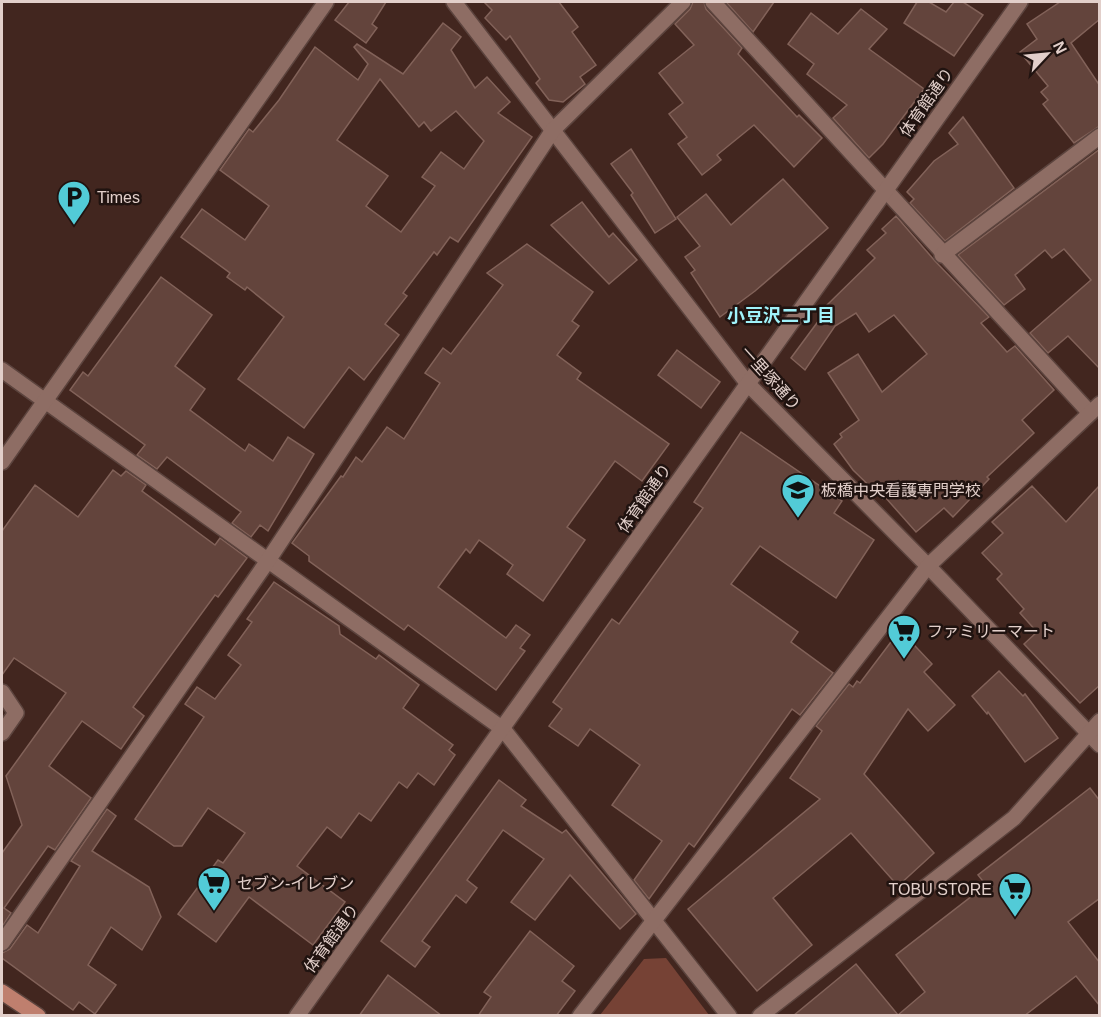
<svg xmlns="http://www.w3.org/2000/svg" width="1101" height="1017" font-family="Arial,'Noto Sans JP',sans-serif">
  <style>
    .green { fill: #764235 }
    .building { fill: #63443c; stroke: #826259; stroke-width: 1.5; fill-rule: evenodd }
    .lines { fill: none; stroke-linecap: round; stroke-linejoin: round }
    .minor-casing { stroke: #5c443e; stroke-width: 18 }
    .major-casing { stroke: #5c443e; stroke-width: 18 }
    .minor { stroke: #8e6d64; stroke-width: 15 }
    .major { stroke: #bf7f6e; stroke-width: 15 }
    .labels { text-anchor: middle; stroke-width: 5; stroke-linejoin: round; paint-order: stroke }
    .street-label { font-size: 16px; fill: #e2cfca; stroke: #201310 }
    .poi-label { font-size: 16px; fill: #e2cfca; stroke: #201310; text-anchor: start }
    .neighbourhood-label { font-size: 18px; font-weight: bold; fill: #a0f2fa; stroke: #201310 }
  </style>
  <rect width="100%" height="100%" fill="#42261f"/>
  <path class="green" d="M666 958 709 1015H600L644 959Z"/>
  <g class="building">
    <path d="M349 2H386L372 24 377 28 366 43 335 20Z"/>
    <path d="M484 2H559L578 27 572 32 596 65 580 77 585 84 563 102 549 100 536 83 540 79 510 36 506 40 485 18 492 10Z"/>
    <path d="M693 2H704L706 9 742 48 738 54 797 117 799 115 822 138 794 167 754 125 717 155 721 160 702 175 678 144 687 137 669 114 683 103 659 73 694 45 675 24 690 9Z"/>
    <path d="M726 2H774L753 32Z"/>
    <path d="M917 2H929L946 12 954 2H963L983 15 954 56 904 23Z"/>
    <path d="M1060 2H1100V19L1071 43 1100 86V126L1074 143 1043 104 1048 100 1041 92 1048 86 1020 52 1037 39 1027 24Z"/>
    <path d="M861 9 887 29 869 49 924 89 883 144 869 158 833 118 847 105 807 74 814 64 788 44 811 13 838 34Z"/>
    <path d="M443 23 461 37 451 50 475 88 487 77 510 102 498 113 532 137 458 242 450 237 437 255 434 252 403 293 407 296 385 324 399 335 364 380 349 367 304 428 238 379 284 317 247 287 245 290 227 277 230 273 181 237 202 209 245 240 269 206 220 170 249 129 253 132 279 100 315 47 358 80 368 64 354 47 357 44 403 74ZM380 79 419 127 424 122 431 131 456 111 484 141 464 169 441 152 422 177 435 186 401 232 366 206 388 176 337 140Z"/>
    <path d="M963 117 1014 188 945 241 910 203 914 199 907 192 934 161 958 144 949 133Z"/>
    <path d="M631 149 676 219 655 233 631 195 633 193 611 164Z"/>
    <path d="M1100 149V369L1068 336 1048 353 1030 333 1091 280 1064 249 1052 258 1045 250 1015 275 1025 289 1004 305 958 255Z"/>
    <path d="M783 179 828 228 755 291 720 317 691 273 695 270 685 257 700 246 677 217 706 194 731 225Z"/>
    <path d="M582 202 609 237 613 233 637 260 609 284 551 225Z"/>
    <path d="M896 216 935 261 989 317 981 323 1007 352 1015 346 1054 390 1022 420 1034 433 987 477 989 479 953 517 944 508 916 532 885 497 883 499 853 470 834 444 842 437 840 434 859 420 828 373 858 354 882 392 927 354 894 315 869 332 856 313 835 326 805 370 791 358 828 308 826 306 875 258 867 250 886 233 882 229Z"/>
    <path d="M527 244 593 292 572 321 579 326 557 355 581 373 577 379 669 444 642 481 615 461 567 527 585 540 543 601 507 574 513 565 479 540 470 553 466 549 438 587 506 638 516 625 530 635 520 648 525 651 496 690 408 625 404 630 309 561V556L292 543 341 476 343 477 356 457 362 462 387 427 404 439 440 383 425 373 443 348 451 354 503 285 487 273Z"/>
    <path d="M161 277 212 315 175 366 205 389 190 410 245 451 249 444 273 461 288 437 314 454 268 531 260 525 251 537 232 523 241 512 167 457 157 469 137 455 145 445 70 390 83 372 88 376Z"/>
    <path d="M677 350 720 382 701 408 658 375Z"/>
    <path d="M741 432 842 501 834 513 874 540 836 598 760 546 731 584 798 632 791 642 833 673 800 715 792 709 694 847 689 843 649 899 634 880 662 841 612 805 640 765 590 729 578 746 549 726 562 709 553 702 612 619 619 624 703 508 694 502Z"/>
    <path d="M113 470 121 476 126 471 146 485 142 491 215 545 220 538 247 558 218 597 215 595 133 707 144 716 121 749 82 721 49 766 91 798 55 850 48 846 4 908 11 913 2 927V853L22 825 6 776 66 693 14 658 2 675V531L35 485 78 517Z"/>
    <path d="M1100 485V685L1080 703 1024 644 1037 632 1020 613 1024 609 997 579 1002 574 982 553 1003 533 992 522 1032 486 1066 522Z"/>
    <path d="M274 582 339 626 340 634 376 659 379 655 419 685 403 708 453 745 449 750 455 755 434 785 418 773 407 788 399 782 371 821 359 813 341 838 327 827 297 866 345 902 313 945 249 897 216 942 178 914 218 860 223 863 245 833 208 808 182 846H174L135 819 204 717 185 704 197 687 215 699 241 665 228 655 252 622 247 619Z"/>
    <path d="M900 630 932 664 924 672 955 705 928 731 908 709 864 774 934 853 898 886 851 833 773 898 812 945 757 991 688 909 820 799 790 778 822 731 816 726 849 684 853 687 857 681 860 683Z"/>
    <path d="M999 671 1023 696 1025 694 1058 738 1025 762 988 712 987 714 972 696Z"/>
    <path d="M499 780 526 800 521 806 562 833 566 830 636 914 620 929 570 875 535 920 511 902 544 859 503 830 467 880 477 888 466 903 456 895 422 941 430 947 415 967 381 941Z"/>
    <path d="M1090 788 1100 801V898L1068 922 1100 963V1006L1076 976 1024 1016H793L856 964 898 1015 925 992 896 955 986 885 978 875Z"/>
    <path d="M107 809 116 816 92 851 149 887 161 917 142 950 111 927 88 965 116 985 95 1014 79 1002 73 1010 2 958V953L10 949 27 925 38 933 80 866 71 861Z"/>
    <path d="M530 931 574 966 562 981 575 991 556 1016H478L491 997 484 992Z"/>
    <path d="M388 975 442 1016H359Z"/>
  </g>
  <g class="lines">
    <g class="minor-casing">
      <g id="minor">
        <path d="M454 2 748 384 928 566 1100 745"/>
        <path d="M713 2 1090 413"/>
        <path d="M942 255 1100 136"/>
        <path d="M2 370 503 729 729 1016"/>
        <path d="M2 462 326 2"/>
        <path d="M2 692 16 713 2 733"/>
        <path d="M2 943 267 562 553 130 683 2"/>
        <path d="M297 1016 1020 2"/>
        <path d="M580 1016 928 566 1100 404"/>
        <path d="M760 1016 1014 818 1100 721"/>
      </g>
    </g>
    <g class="major-casing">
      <path id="major" d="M2 992 38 1016"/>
    </g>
    <use href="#minor" class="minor"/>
    <use href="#major" class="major"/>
  </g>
  <defs>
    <g id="parking-pin" transform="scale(1.725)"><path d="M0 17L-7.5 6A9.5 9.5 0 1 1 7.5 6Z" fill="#52cbd7" stroke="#201310"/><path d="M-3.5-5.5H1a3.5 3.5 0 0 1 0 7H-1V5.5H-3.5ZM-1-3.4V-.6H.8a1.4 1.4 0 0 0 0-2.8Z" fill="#111"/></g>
    <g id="university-pin" transform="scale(1.725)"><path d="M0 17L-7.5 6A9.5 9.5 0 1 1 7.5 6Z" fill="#52cbd7" stroke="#201310"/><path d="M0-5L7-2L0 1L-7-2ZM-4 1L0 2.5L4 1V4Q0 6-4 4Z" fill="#111"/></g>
    <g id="supermarket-pin" transform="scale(1.725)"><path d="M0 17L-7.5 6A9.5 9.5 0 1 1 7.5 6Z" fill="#52cbd7" stroke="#201310"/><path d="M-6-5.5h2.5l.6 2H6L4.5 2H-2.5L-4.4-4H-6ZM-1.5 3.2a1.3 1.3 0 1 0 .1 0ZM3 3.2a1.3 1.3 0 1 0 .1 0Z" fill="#111"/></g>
  </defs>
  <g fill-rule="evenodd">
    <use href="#parking-pin" x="74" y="197"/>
    <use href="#university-pin" x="798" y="490"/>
    <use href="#supermarket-pin" x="904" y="631"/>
    <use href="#supermarket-pin" x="214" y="883"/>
    <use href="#supermarket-pin" x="1015" y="889"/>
  </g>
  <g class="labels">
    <g class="street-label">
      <text transform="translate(926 102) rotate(-55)" y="6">体育館通り</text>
      <text transform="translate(771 378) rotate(48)" y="6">一里塚通り</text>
      <text transform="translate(644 498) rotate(-55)" y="6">体育館通り</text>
      <text transform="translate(331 938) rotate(-54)" y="6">体育館通り</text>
    </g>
    <g class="poi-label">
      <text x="97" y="203">Times</text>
      <text x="821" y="496">板橋中央看護専門学校</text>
      <text x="927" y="637">ファミリーマート</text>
      <text x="237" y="889">セブン-イレブン</text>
      <text x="992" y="895" text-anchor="end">TOBU STORE</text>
    </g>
    <g class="neighbourhood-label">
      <text x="781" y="322">小豆沢二丁目</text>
    </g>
  </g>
  <rect width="1101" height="1017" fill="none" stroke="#e2cfca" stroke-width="6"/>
  <g transform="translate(1047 54) rotate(64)" stroke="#201310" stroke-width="4.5" paint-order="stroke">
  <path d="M0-4.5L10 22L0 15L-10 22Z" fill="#e2cfca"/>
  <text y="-9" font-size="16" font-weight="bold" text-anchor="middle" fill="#e2cfca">N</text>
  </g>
</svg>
